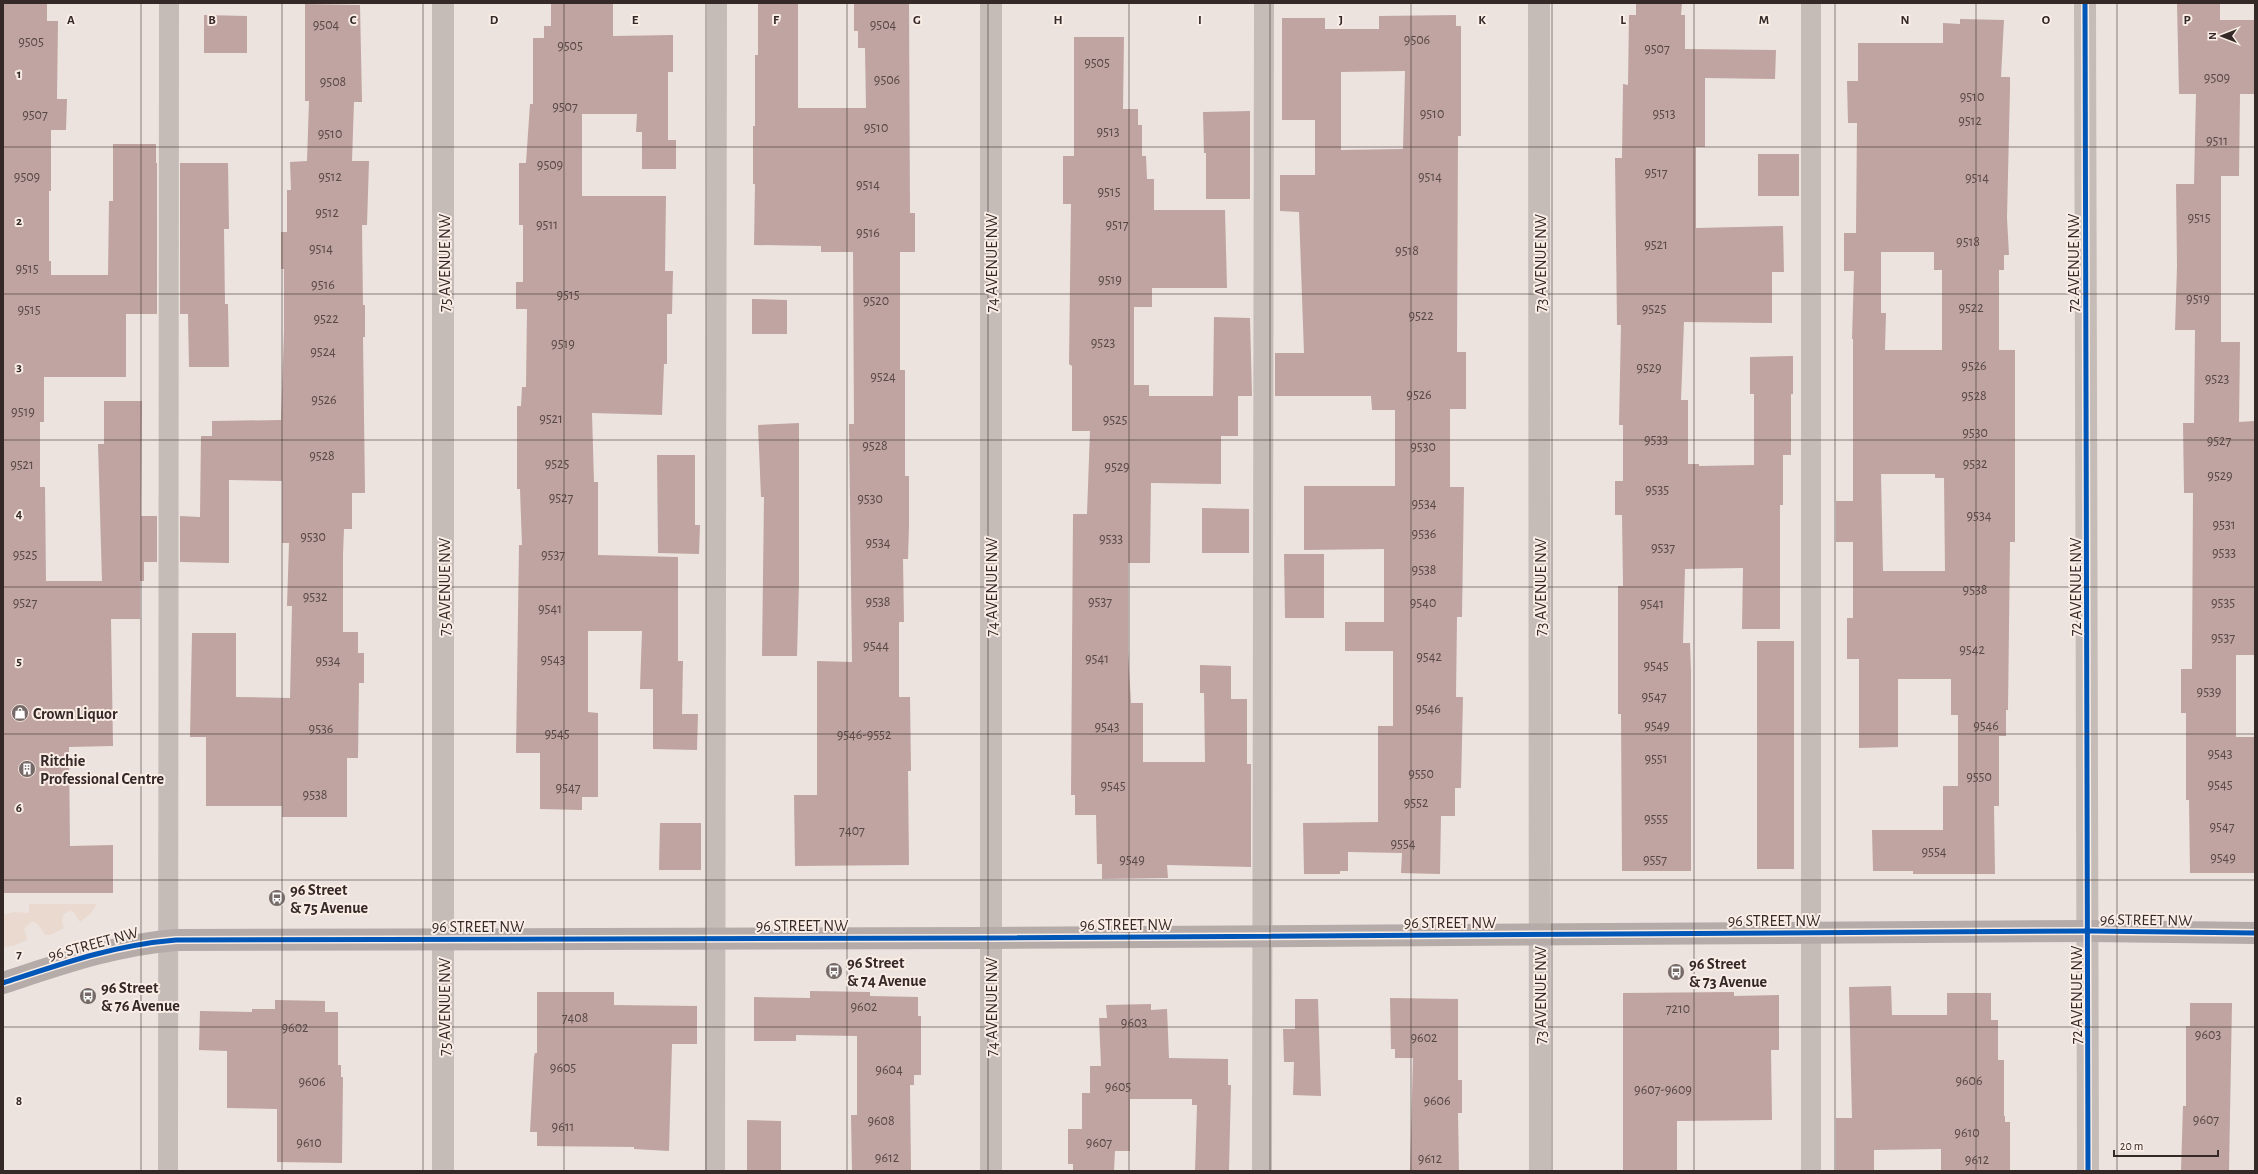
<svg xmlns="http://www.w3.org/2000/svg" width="2258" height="1174" font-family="'Alegreya Sans',sans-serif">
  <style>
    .plaza { fill: #ead9ce }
    .building { fill: #bfa4a1; fill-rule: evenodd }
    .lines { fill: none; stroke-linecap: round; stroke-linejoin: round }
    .lane { stroke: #c5bcb8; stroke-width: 20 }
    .street { stroke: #c5bcb8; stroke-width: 22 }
    .secondary { stroke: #b5aca9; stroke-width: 22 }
    .cycleway-casing { stroke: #f9ede6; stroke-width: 8 }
    .cycleway { stroke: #0057b8; stroke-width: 5 }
    .grid { fill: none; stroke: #352927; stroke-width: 1; stroke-opacity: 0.55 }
    .labels { text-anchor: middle; stroke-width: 4; stroke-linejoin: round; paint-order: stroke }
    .number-label { font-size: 14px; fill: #584846 }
    .street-label { font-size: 16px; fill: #352927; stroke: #f9ede6 }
    .poi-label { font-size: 16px; font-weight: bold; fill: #352927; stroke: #f9ede6; text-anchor: start }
    .grid-label { font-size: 13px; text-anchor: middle; font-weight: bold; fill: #352927; stroke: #f9ede6; stroke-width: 4; stroke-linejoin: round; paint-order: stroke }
  </style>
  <rect width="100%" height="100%" fill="#ece3df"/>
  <path class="plaza" d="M29 904H97L90 914 80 922 74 912 69 911 63 915 62 922 64 928 50 935H45L38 924 32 921 24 929 27 940 13 946 3 947V915L14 912 29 913Z"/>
  <g class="building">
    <path d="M3 3H47V21H58L57 99H67L66 130H51V191H49V261H51V275H108L109 201H113V144H156V163H157V314H126V377H44V422H40V487H45L46 581H102L98 444H104V401H142L141 516H157V562H144V581H140V619H111L113 746 69 747 70 846 113 845V893H3Z"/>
    <path d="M551 3H613V36L673 35V72H668V140H676V169H642V132H636L637 114H582V196H666L665 271H673L672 314H667V364H664L662 415 592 413 594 482H598V555L678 557V661H683L682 714H698L697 750 653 749V689H640L642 631H588V712L598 713V797H582V810L540 809V753H516L519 545H522L520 489H517V406H521L522 387H526L527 309H516V282H523V225H519V163H526L530 104H533V38H544V26H551Z"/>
    <path d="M758 3H798V108H866L865 48H858V31H854V3H909L910 213H915V252H900V370H905V476H909V526L908 559H903L904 622H899V697H910L911 771H908L909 865 795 866 794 795H817V661L852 662 849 424H854L853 252H821V246L754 245 755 184H753V126H755V55H758Z"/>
    <path d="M1636 3H1682L1681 15H1685V49L1776 50 1775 79 1705 78V147H1696V228L1783 226 1784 272H1772V323L1684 322 1681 400H1688V464H1699V466L1754 465V394H1750V357L1793 356V394H1791V455H1783V505H1780V629H1742L1743 568 1685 569 1683 643H1690L1691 672V871H1622L1621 714H1618V586H1623L1622 515H1615V481H1623V425H1619L1621 325H1617L1615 158H1622L1623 84 1628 85 1629 15H1636Z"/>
    <path d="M2177 3H2220V20H2255V94H2240L2239 176H2221V342H2240L2239 422 2255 421V655H2236V737H2255V873H2190L2189 800H2186V713H2181V669H2192L2193 493H2184L2183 423H2194L2195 330H2175L2177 266 2176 184H2194L2196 94H2179Z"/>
    <path d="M305 4 360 5 362 102H354L352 161H369L367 225H362L363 305H365V337H363L365 493H352V529H344L343 554V632H358V653H364V683H359L358 758H347V817H282V806H206V737H190L192 633H236V697L290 698 292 606H287L289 543H282V481L229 480V563L180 562V516L200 517 201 436H212V421L281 420 284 331V269H281V232H287V190H291L290 162 307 161 309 101H305Z"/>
    <path d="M204 15 247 16V53H204Z"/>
    <path d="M1456 15V26H1461V136H1458L1457 352H1466V409H1450V487H1464L1462 617H1457L1456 697H1463L1461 788H1455V816H1441L1440 874 1401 873 1402 853 1348 852V871H1340V874H1304L1303 823 1378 822V726H1393V651H1345V622H1384V549L1304 550V486H1395V410H1372L1371 396H1275V353H1304L1299 212 1280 211V175H1315V120H1282V18H1325V29H1379V16ZM1405 71 1403 149 1341 150V72Z"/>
    <path d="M1960 19 2004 20 2001 77H2010V88L2007 218 2009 255H2004V270H1999V350H2015V542H2010L2008 710H2006V736H1999V806H1994L1995 874H1913V871H1873L1872 830H1943V786H1958V715H1951V679H1898V747L1859 748V659H1847V618H1853V542H1836V501H1853V339H1852L1854 271H1844V233H1856L1857 123H1848L1847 81H1858V43H1943V23L1960 24ZM1881 252H1934V270H1942V350H1885L1886 313H1881ZM1881 474H1935V478H1944L1945 571H1883Z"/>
    <path d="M1074 37H1124L1123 109H1138V125H1142V156H1146L1147 179H1154V210H1225L1227 288H1152V307H1134V385H1149V396H1213L1214 317 1250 318 1252 396H1238V436H1221V484L1151 483 1150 563H1128V652L1131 703H1143V762H1205L1204 693H1200V665L1231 666V699H1247V764H1251V867L1167 865 1168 878 1102 879V864H1097L1096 815H1075V795H1071L1073 514H1087L1090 431H1072V366L1069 364 1071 204H1063V156H1074Z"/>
    <path d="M1250 111V199H1206V153H1204L1203 112Z"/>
    <rect x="1758" y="154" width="41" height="42"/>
    <path d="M180 163H228L229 229H224L225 304H228L229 367H189L188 314H180Z"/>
    <path d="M752 299 787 300V334H752Z"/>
    <path d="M799 423V583L797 656H762L764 497H761L758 425Z"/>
    <path d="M657 455H695V525H700L699 554 658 553Z"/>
    <path d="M1202 508 1249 509V553H1202Z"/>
    <path d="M1284 554H1324V618H1285Z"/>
    <rect x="1757" y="641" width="37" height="228"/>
    <path d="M660 823H701V870H659Z"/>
    <path d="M1891 986 1892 1015H1947V993H1991V1020H1998V1060H2004V1116H2005V1122H2010V1171H1941V1149L1874 1150V1171H1836V1118H1852L1849 987Z"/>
    <path d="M810 991 870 992V996L918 997V1016H921V1075H914V1085H910L911 1171H852L851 1115H857V1036L796 1035V1041H754V997L810 998Z"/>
    <path d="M537 992H614V1005L697 1006V1044H672L669 1151 634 1149V1147L537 1146V1132H530L534 1057 535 1053H537Z"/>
    <path d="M1734 992V996L1779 995V1050H1771L1772 1120 1677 1121V1171H1623V993Z"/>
    <path d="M1390 998 1458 999V1080H1462V1113H1458L1459 1171H1410L1413 1058H1395V1049H1391Z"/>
    <path d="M1295 999H1318L1321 1096 1293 1095 1294 1062H1284L1283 1029H1295Z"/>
    <path d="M275 1000 325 1001V1012H338V1065H341V1077H343L342 1163 277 1162V1109L227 1108V1051L199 1050 200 1011 252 1012V1009H275Z"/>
    <path d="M2190 1003H2232L2229 1171H2181L2183 1106H2186V1026H2190Z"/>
    <path d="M1151 1004V1010L1167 1009 1169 1058 1228 1059V1085H1231L1229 1171H1195L1197 1105H1192V1099H1130V1151H1115L1114 1171H1073V1164H1068V1129H1082V1093H1090V1066H1101L1099 1018H1107L1106 1005Z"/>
    <path d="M747 1120 781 1121V1171H747Z"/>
  </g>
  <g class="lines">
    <g class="lane">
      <path d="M1811 3V1171"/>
      <path d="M168 1171 169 3"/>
      <path d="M715 1171 717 3"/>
      <path d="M1262 1171 1264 3"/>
    </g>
    <g class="street">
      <path d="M1539 3 1540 1171"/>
      <path d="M2085 3 2088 1171"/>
      <path d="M443 1171V3"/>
      <path d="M991 1171V3"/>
    </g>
    <path class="secondary" d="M3 983C61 964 114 945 176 940L991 938 2089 931 2255 933"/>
    <g class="cycleway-casing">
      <g id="cycleway">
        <path d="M2085 3 2088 1171"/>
        <path d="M3 983C61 964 114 945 176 940L991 938 2089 931 2255 933"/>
      </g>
    </g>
    <use href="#cycleway" class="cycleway"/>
  </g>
  <path class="grid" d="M141 3V1171M282 3V1171M423 3V1171M564 3V1171M706 3V1171M847 3V1171M988 3V1171M1129 3V1171M1270 3V1171M1411 3V1171M1552 3V1171M1694 3V1171M1835 3V1171M1976 3V1171M2117 3V1171M3 147H2255M3 294H2255M3 440H2255M3 587H2255M3 734H2255M3 880H2255M3 1027H2255"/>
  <defs>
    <g id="shop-disc" transform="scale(0.9)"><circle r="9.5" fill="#756a67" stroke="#f9ede6"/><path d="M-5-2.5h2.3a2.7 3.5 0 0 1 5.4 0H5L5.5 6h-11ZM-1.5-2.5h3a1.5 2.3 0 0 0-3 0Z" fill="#fff"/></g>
    <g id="building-disc" transform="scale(0.9)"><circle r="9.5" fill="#756a67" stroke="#f9ede6"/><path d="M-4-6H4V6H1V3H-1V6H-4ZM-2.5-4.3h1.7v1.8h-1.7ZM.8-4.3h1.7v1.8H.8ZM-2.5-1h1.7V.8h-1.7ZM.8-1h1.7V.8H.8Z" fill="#fff"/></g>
    <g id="bus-disc" transform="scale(0.9)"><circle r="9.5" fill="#756a67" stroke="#f9ede6"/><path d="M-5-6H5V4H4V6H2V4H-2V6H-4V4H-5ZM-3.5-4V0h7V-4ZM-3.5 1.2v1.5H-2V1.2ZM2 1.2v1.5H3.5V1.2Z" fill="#fff"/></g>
  </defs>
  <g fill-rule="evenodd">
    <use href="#shop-disc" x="20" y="713"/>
    <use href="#building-disc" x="27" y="769"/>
    <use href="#bus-disc" x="277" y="898"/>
    <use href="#bus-disc" x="834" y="971"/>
    <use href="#bus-disc" x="1676" y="972"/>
    <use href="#bus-disc" x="88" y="996"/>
  </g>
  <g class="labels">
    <g class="number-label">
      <text x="326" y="29">9504</text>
      <text x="883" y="29">9504</text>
      <text x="1417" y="44">9506</text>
      <text x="31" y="46">9505</text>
      <text x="570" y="50">9505</text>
      <text x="1657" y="53">9507</text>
      <text x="1097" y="67">9505</text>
      <text x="2217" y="82">9509</text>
      <text x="887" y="84">9506</text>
      <text x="333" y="86">9508</text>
      <text x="1972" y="101">9510</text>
      <text x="565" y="111">9507</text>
      <text x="1432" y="118">9510</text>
      <text x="1664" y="118">9513</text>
      <text x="35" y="119">9507</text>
      <text x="1970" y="125">9512</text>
      <text x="876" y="132">9510</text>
      <text x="1108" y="136">9513</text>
      <text x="330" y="138">9510</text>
      <text x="2217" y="145">9511</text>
      <text x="550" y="169">9509</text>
      <text x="1656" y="177">9517</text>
      <text x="27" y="181">9509</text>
      <text x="330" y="181">9512</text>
      <text x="1430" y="181">9514</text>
      <text x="1977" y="182">9514</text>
      <text x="868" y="189">9514</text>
      <text x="1109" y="196">9515</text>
      <text x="327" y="217">9512</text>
      <text x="2199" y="222">9515</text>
      <text x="547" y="229">9511</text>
      <text x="1117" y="229">9517</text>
      <text x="868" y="237">9516</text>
      <text x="1968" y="246">9518</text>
      <text x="1656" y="249">9521</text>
      <text x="321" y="253">9514</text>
      <text x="1407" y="255">9518</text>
      <text x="27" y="273">9515</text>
      <text x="1110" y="284">9519</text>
      <text x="323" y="289">9516</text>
      <text x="568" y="299">9515</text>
      <text x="2198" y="303">9519</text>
      <text x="876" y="305">9520</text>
      <text x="1971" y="312">9522</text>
      <text x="1654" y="313">9525</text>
      <text x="29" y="314">9515</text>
      <text x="1421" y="320">9522</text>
      <text x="326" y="323">9522</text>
      <text x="1103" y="347">9523</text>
      <text x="563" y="348">9519</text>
      <text x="323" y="356">9524</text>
      <text x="1974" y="370">9526</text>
      <text x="1649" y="372">9529</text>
      <text x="883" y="381">9524</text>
      <text x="2217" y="383">9523</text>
      <text x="1419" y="399">9526</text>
      <text x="1974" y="400">9528</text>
      <text x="324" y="404">9526</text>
      <text x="23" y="416">9519</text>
      <text x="551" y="423">9521</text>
      <text x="1115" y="424">9525</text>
      <text x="1975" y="437">9530</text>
      <text x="1656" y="444">9533</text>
      <text x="2219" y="445">9527</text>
      <text x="875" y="450">9528</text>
      <text x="1423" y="451">9530</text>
      <text x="322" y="460">9528</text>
      <text x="557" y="468">9525</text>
      <text x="1975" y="468">9532</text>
      <text x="22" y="469">9521</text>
      <text x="1117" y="471">9529</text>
      <text x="2220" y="480">9529</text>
      <text x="1657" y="494">9535</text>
      <text x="561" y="502">9527</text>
      <text x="870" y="503">9530</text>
      <text x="1424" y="508">9534</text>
      <text x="1979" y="520">9534</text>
      <text x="2224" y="529">9531</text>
      <text x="1424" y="538">9536</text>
      <text x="313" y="541">9530</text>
      <text x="1111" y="543">9533</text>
      <text x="878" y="547">9534</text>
      <text x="1663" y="552">9537</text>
      <text x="2224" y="557">9533</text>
      <text x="25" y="559">9525</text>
      <text x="553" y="559">9537</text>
      <text x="1424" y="574">9538</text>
      <text x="1975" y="594">9538</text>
      <text x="315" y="601">9532</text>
      <text x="878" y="606">9538</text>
      <text x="1100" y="606">9537</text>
      <text x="25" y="607">9527</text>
      <text x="1423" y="607">9540</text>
      <text x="2223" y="607">9535</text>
      <text x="1652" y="608">9541</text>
      <text x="550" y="613">9541</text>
      <text x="2223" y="642">9537</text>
      <text x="876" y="650">9544</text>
      <text x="1972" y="654">9542</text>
      <text x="1429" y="661">9542</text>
      <text x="1097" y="663">9541</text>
      <text x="553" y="664">9543</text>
      <text x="328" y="665">9534</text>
      <text x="1656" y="670">9545</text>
      <text x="2209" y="696">9539</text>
      <text x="1654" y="701">9547</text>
      <text x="1428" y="713">9546</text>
      <text x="1657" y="730">9549</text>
      <text x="1986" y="730">9546</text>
      <text x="1107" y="731">9543</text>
      <text x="321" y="733">9536</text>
      <text x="557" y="738">9545</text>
      <text x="864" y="739">9546-9552</text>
      <text x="2220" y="758">9543</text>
      <text x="1656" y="763">9551</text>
      <text x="1421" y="778">9550</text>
      <text x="1979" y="781">9550</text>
      <text x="2220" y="789">9545</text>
      <text x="1113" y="790">9545</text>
      <text x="568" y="792">9547</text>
      <text x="315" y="799">9538</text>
      <text x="1416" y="807">9552</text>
      <text x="1656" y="823">9555</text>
      <text x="2222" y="831">9547</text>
      <text x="852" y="835">7407</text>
      <text x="1403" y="848">9554</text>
      <text x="1934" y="856">9554</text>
      <text x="2223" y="862">9549</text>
      <text x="1132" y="864">9549</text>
      <text x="1655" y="864">9557</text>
      <text x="864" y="1011">9602</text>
      <text x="1678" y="1013">7210</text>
      <text x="575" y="1022">7408</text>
      <text x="1134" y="1027">9603</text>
      <text x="295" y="1032">9602</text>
      <text x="2208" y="1039">9603</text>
      <text x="1424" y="1042">9602</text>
      <text x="563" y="1072">9605</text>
      <text x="889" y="1074">9604</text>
      <text x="1969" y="1085">9606</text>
      <text x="312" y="1086">9606</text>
      <text x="1118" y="1091">9605</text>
      <text x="1663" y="1094">9607-9609</text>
      <text x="1437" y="1105">9606</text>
      <text x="2206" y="1124">9607</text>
      <text x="881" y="1125">9608</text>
      <text x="563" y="1131">9611</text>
      <text x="1967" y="1137">9610</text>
      <text x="309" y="1147">9610</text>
      <text x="1099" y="1147">9607</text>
      <text x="887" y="1162">9612</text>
      <text x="1430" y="1163">9612</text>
      <text x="1977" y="1164">9612</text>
    </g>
    <g class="street-label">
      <text transform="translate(444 263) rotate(-90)" y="6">75 AVENUE NW</text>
      <text transform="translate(991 263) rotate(-90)" y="6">74 AVENUE NW</text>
      <text transform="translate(1540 263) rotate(-90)" y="6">73 AVENUE NW</text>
      <text transform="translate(2073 263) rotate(-90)" y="6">72 AVENUE NW</text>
      <text transform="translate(444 587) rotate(-90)" y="6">75 AVENUE NW</text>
      <text transform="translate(991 587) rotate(-90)" y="6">74 AVENUE NW</text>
      <text transform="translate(1540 587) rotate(-90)" y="6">73 AVENUE NW</text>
      <text transform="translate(2075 587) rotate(-90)" y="6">72 AVENUE NW</text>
      <text transform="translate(2146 919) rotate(1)" y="6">96 STREET NW</text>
      <text x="1774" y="926">96 STREET NW</text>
      <text x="1450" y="928">96 STREET NW</text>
      <text x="1126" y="930">96 STREET NW</text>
      <text x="802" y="931">96 STREET NW</text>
      <text x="478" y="932">96 STREET NW</text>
      <text transform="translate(93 943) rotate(-15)" y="6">96 STREET NW</text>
      <text transform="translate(1540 995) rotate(-90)" y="6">73 AVENUE NW</text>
      <text transform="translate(2076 995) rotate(-90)" y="6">72 AVENUE NW</text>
      <text transform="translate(444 1007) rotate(-90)" y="6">75 AVENUE NW</text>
      <text transform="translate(991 1007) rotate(-90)" y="6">74 AVENUE NW</text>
    </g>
    <g class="poi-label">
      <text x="33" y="719">Crown Liquor</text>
      <text x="40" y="766">Ritchie<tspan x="40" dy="18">Professional Centre</tspan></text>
      <text x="290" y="895">96 Street<tspan x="290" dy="18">&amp; 75 Avenue</tspan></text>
      <text x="847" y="968">96 Street<tspan x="847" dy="18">&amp; 74 Avenue</tspan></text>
      <text x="1689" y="969">96 Street<tspan x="1689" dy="18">&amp; 73 Avenue</tspan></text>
      <text x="101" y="993">96 Street<tspan x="101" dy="18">&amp; 76 Avenue</tspan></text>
    </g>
  </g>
  <g class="grid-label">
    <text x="71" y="24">A</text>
    <text x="212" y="24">B</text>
    <text x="353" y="24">C</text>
    <text x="494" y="24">D</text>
    <text x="635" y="24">E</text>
    <text x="776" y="24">F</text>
    <text x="917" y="24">G</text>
    <text x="1058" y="24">H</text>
    <text x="1200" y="24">I</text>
    <text x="1341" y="24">J</text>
    <text x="1482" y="24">K</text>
    <text x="1623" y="24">L</text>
    <text x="1764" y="24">M</text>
    <text x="1905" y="24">N</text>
    <text x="2046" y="24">O</text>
    <text x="2187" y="24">P</text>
    <text x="19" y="78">1</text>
    <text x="19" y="225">2</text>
    <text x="19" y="371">3</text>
    <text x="19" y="518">4</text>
    <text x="19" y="665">5</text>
    <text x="19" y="812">6</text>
    <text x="19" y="958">7</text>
    <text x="19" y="1105">8</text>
  </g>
  <rect width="2258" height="1174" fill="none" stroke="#352927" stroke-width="8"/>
  <g transform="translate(2222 36) rotate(270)" stroke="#f9ede6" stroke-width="3" paint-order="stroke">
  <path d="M0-3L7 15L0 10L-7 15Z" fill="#352927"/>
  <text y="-6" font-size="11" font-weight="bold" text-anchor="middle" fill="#352927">N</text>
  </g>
  <path d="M2114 1150v6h104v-6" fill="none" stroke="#352927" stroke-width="2"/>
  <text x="2120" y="1150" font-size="12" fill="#352927" stroke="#f9ede6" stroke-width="3" paint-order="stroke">20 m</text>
</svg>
